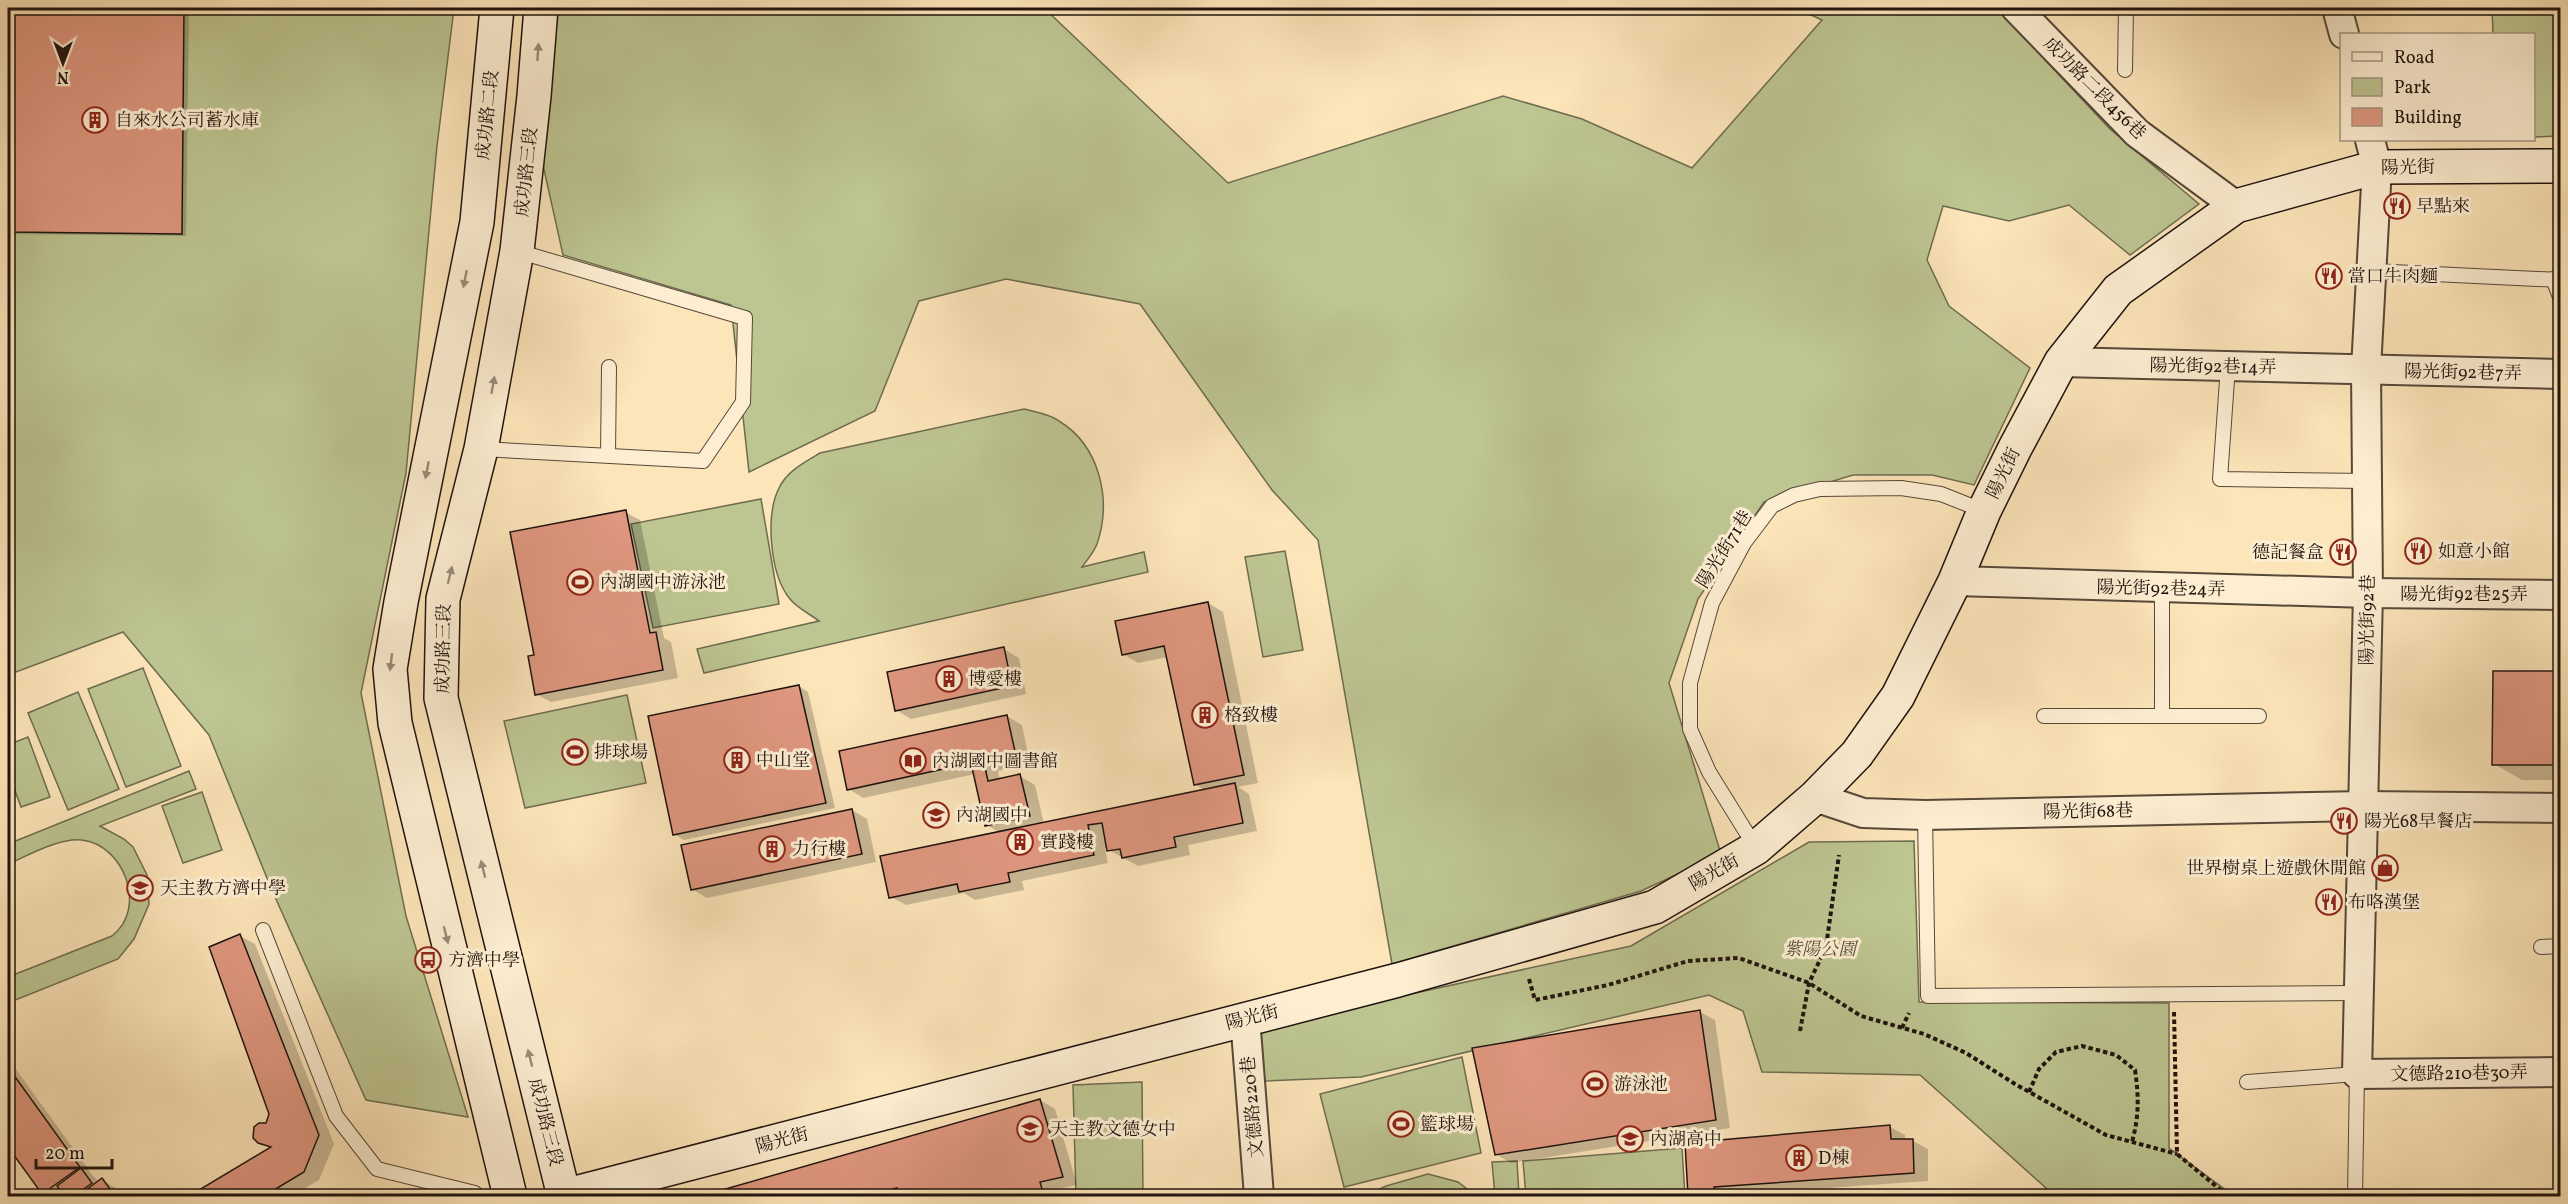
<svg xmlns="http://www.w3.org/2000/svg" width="2568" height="1204" font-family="Vollkorn,'Noto Serif TC',serif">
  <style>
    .green { fill: #bdc591; stroke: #6e6c50; stroke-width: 1.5 }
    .shadow { fill: #0003 }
    .building { fill: #df977f; stroke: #1f130e; stroke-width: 1.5 }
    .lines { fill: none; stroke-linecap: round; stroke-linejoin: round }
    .lane-casing { stroke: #564839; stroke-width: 16 }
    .street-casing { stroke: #564839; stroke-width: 32 }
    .secondary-casing { stroke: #1f130e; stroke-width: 36 }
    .path { stroke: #1f130e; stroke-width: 4; stroke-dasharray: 4.5 3; stroke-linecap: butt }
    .lane { stroke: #fdeed2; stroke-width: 14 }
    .street { stroke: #fdeed2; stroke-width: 28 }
    .secondary { stroke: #fdeed2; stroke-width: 33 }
    .oneway { fill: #998b7a }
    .labels { text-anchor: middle; stroke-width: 6; stroke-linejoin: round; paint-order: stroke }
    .street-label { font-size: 18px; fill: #1f130e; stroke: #fdeed2 }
    .poi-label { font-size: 18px; fill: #1f130e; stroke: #fdeed2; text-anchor: start }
    .park-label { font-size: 18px; font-style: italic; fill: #56513c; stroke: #fdeed2 }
  </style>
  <rect width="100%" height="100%" fill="#fce5b9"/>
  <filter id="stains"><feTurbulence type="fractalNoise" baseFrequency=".00333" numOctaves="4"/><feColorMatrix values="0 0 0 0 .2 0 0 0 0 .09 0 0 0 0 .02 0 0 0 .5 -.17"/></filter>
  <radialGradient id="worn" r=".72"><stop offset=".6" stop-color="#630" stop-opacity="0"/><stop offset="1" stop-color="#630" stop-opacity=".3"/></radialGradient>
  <g class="green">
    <path d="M8 8H454L437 146 406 473 361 693 406 916 468 1117 366 1100 271 888 209 735 123 632 8 675Z"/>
    <path d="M555 8H1044L1228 183 1503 96 1582 119 1692 168 1822 20 1796 8H1996L2110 129 2199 204 2130 255 2069 205 2009 221 1943 206 1927 260 1949 306 2030 368 1974 485 1932 475H1853L1764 502 1698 599 1669 683 1721 854 1641 891 1392 964 1318 540 1272 490 1140 304 1006 279 919 301 875 411 749 472 731 305 563 255 537 138Z"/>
    <path d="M2492 8H2560V136L2534 137V34H2493Z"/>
    <path d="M1024 409C1035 412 1050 414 1059 421 1100 446 1112 500 1097 544 1094 552 1087 560 1082 567L1144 552 1148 572 704 673 697 649 819 621C810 614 797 608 790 599 770 575 765 516 779 488 787 471 805 462 820 453Z"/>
    <path d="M761 499 779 604 653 628 631 524Z"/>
    <path d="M1285 551 1303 650 1263 657 1245 557Z"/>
    <path d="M143 668 181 766 126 787 88 689Z"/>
    <path d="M78 692 119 789 68 810 28 713Z"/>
    <path d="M627 695 646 783 525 808 504 721Z"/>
    <path d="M28 737 50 797 21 807 8 771V745Z"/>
    <path d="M189 771 196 789 100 826 124 839 133 847 147 875 149 904 134 939 118 959 8 1003V977L112 936C148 908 124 845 82 840 61 837 27 856 8 864V844Z"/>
    <path d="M202 792 222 850 183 863 162 806Z"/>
    <path d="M1914 841 1919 1002 2169 1003V1148L2234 1196H2055L1920 1075 1762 1072 1743 1011 1709 995 1361 1077 1265 1081 1259 1027 1631 946 1809 842Z"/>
    <path d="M1462 1057 1481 1153 1344 1187 1320 1094Z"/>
    <path d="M1142 1082 1143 1196H1076L1073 1085Z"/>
    <path d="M1682 1148 1685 1196H1526L1523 1161Z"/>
    <path d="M1517 1161 1519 1196H1495L1492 1162Z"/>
    <path d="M1428 1174 1458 1182 1476 1196H1365L1386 1186Z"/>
  </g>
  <g class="shadow">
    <path d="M8 8H189L186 236 8 234Z"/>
    <path d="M625 512 640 520 664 638 671 642 678 678 551 702 536 694V656Z"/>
    <path d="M1208 603 1223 612 1258 783 1238 787 1249 794 1257 831 1188 845 1190 855 1138 866 1105 848 1108 863 1022 881 1024 890 975 900 964 893 906 905 891 897 1000 833 987 825 975 774 863 798 849 789 1007 716 1022 725 1030 764 998 771 1000 780 1020 776 1035 785 1044 824 1206 791 1195 784 1168 657 1138 663 1123 654Z"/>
    <path d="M1004 649 1019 658 1026 694 911 719 896 710Z"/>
    <path d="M2494 673H2560V780H2522L2494 764Z"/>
    <path d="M799 686 808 692 835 808 684 840 674 834Z"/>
    <path d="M852 810 867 819 876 862 707 898 692 889Z"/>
    <path d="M240 936 255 944 334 1144 319 1180 292 1196H193L272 1149 259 1141 270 1114Z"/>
    <path d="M1700 1012 1715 1020 1730 1128 1511 1163 1496 1154Z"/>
    <path d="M8 1058 93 1176 99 1182 102 1180 117 1189 123 1196H50L43 1192 8 1144Z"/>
    <path d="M1040 1100 1055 1109 1077 1185 1054 1190 1056 1196H707Z"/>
    <path d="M1890 1127 1905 1135V1141H1913L1928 1149V1181L1728 1195 1729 1196H1690L1686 1144Z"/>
  </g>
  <g class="building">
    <path d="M8 8H184L182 234 8 232Z"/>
    <path d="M626 510 650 633 656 632 663 670 535 695 528 656 534 655 510 532Z"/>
    <path d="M1208 602 1244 775 1194 785 1164 646 1122 655 1115 621Z"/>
    <path d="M1004 647 1012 686 895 711 887 672Z"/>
    <path d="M2493 671H2560V765H2492Z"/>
    <path d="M799 685 826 803 673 835 648 716Z"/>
    <path d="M1007 715 1016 756 984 763 988 781 1020 774 1030 816 985 826 971 763 847 790 839 751Z"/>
    <path d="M1235 783 1243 823 1174 837 1176 847 1122 858 1120 849 1107 851 1102 823 1088 825 1094 855 1008 873 1010 882 959 892 957 884 889 898 880 856Z"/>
    <path d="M852 809 862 854 691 890 681 845Z"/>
    <path d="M240 934 319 1135 304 1172 264 1196H189L271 1147 258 1143 253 1138 254 1127 259 1123H266L269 1114 209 947Z"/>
    <path d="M1700 1010 1716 1120 1495 1155 1472 1048Z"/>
    <path d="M8 1067 80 1167 42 1194 8 1147Z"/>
    <path d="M1040 1099 1063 1177 1040 1182 1044 1196H1023L1022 1191 999 1196H899L897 1188 866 1196H701Z"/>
    <path d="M1890 1125 1891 1139H1913L1914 1173 1714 1187V1196H1688L1685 1143Z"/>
    <path d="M81 1168 92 1183 74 1196H65L57 1186Z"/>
    <path d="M102 1178 115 1196H78Z"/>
  </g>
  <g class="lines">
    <g class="lane-casing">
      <g id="lane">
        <path d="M2125 70 2126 8"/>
        <path d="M2372 271 2560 280"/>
        <path d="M2553 279 2560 297"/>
        <path d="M2228 366 2220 479 2367 481"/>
        <path d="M481 449 703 461 743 402 745 318 517 251"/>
        <path d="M608 455 609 367"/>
        <path d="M2044 716H2162V588"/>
        <path d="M2162 716H2259"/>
        <path d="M1925 815 1928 996 2358 993"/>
        <path d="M1756 848 1709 772 1690 729V683L1712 603 1744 543 1772 506 1794 495 1820 489 1901 488 1941 494 1984 511"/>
        <path d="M263 930 336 1116 377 1169 475 1193"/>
        <path d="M2541 947 2560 946"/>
        <path d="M2247 1082 2357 1074 2355 1196"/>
      </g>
    </g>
    <g class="street-casing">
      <g id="street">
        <path d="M2016 8 2137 133 2236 206"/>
        <path d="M2337 8 2344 34"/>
        <path d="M2370 140 2377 167 2366 369 2368 593 2357 1074 2560 1072"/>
        <path d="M2061 362 2560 374"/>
        <path d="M1955 581 2368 593 2560 595"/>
        <path d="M1815 797 1863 813 1925 815 2363 806 2560 808"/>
        <path d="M1245 1018 1259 1196"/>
      </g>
    </g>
    <g class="secondary-casing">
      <g id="secondary">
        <path d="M497 8 477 222 401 602 390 669 395 723 510 1196"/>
        <path d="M541 8 534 96 517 251 481 449 443 599 441 698 564 1196"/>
        <path d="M564 1196 1398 980 1655 907 1756 848 1815 797 1857 754 1898 696 1955 581 1984 511 2015 448 2061 362 2118 290 2236 206 2377 167 2560 166"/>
      </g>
    </g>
    <g class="path">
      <path d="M1529 979 1535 1000 1608 985 1688 961 1739 958 1809 983 1861 1016 1924 1034 1966 1053 2015 1084 2106 1135 2177 1154"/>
      <path d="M2174 1012 2177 1154 2228 1196"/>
      <path d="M1902 1028 1909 1013"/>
      <path d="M1800 1031 1809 983 1826 947 1839 855"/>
      <path d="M2029 1092 2039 1069 2056 1052 2082 1046 2116 1055 2135 1070C2139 1096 2139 1117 2132 1142"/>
    </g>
    <use href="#lane" class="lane"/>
    <use href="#street" class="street"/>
    <use href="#secondary" class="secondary"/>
  </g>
  <defs><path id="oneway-solid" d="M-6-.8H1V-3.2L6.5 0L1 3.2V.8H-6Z" transform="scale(1.5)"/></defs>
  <g class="oneway">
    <use href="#oneway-solid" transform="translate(538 52) rotate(-86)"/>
    <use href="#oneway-solid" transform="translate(465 279) rotate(101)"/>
    <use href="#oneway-solid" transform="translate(493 385) rotate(-80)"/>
    <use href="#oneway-solid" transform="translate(427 470) rotate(101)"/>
    <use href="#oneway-solid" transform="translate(450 575) rotate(-76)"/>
    <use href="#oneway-solid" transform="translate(391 662) rotate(97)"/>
    <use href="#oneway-solid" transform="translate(483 869) rotate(-104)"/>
    <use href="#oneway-solid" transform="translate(446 935) rotate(76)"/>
    <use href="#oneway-solid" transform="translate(530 1058) rotate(-104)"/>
  </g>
  <defs>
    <g id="building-ring" transform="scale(1.35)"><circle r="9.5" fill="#fdeed2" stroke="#8f2418" stroke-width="1.5"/><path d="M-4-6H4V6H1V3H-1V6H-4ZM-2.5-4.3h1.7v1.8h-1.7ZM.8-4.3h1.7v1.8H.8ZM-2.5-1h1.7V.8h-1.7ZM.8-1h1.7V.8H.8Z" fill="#8f2418"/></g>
    <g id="restaurant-ring" transform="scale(1.35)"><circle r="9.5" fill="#fdeed2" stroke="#8f2418" stroke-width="1.5"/><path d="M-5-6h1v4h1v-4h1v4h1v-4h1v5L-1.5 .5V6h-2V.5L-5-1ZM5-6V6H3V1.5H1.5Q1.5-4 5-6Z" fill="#8f2418"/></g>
    <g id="stadium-ring" transform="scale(1.35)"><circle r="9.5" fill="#fdeed2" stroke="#8f2418" stroke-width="1.5"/><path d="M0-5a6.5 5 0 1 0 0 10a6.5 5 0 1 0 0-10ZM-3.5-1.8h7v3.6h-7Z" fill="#8f2418"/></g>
    <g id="library-ring" transform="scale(1.35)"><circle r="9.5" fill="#fdeed2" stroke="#8f2418" stroke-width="1.5"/><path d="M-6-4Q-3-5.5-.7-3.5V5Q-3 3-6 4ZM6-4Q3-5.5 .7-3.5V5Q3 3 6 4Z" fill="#8f2418"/></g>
    <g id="school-ring" transform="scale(1.35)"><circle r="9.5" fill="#fdeed2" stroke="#8f2418" stroke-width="1.5"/><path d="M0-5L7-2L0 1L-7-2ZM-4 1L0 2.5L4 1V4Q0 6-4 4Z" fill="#8f2418"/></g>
    <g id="shop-ring" transform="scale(1.35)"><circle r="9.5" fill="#fdeed2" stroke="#8f2418" stroke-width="1.5"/><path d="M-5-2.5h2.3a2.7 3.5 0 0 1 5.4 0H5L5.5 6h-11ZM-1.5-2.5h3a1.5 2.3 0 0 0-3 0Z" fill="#8f2418"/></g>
    <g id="bus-ring" transform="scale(1.35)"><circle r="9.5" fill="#fdeed2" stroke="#8f2418" stroke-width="1.5"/><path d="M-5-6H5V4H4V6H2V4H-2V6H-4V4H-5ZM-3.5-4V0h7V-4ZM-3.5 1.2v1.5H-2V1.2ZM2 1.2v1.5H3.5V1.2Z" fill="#8f2418"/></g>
  </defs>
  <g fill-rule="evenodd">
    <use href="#building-ring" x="95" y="120"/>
    <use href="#restaurant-ring" x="2397" y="206"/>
    <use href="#restaurant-ring" x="2329" y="276"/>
    <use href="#restaurant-ring" x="2418" y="551"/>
    <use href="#restaurant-ring" x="2343" y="552"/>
    <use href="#stadium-ring" x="580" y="582"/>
    <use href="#building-ring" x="949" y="679"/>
    <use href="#building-ring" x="1205" y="715"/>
    <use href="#stadium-ring" x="575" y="752"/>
    <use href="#building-ring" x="737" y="760"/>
    <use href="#library-ring" x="913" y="761"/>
    <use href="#school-ring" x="936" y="815"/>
    <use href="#restaurant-ring" x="2344" y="821"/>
    <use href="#building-ring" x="1020" y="842"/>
    <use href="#building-ring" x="772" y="849"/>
    <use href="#shop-ring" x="2385" y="868"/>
    <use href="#school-ring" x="140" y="888"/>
    <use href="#restaurant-ring" x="2329" y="902"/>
    <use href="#bus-ring" x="428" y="960"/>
    <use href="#stadium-ring" x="1595" y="1084"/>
    <use href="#stadium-ring" x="1401" y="1124"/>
    <use href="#school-ring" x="1030" y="1129"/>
    <use href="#school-ring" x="1630" y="1139"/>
    <use href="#building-ring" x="1799" y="1158"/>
  </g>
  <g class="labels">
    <g class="street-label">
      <text transform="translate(2095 88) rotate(45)" y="6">成功路二段456巷</text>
      <text transform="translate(487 115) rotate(-84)" y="6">成功路二段</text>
      <text transform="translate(2408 167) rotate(-1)" y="6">陽光街</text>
      <text transform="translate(526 172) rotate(-84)" y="6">成功路三段</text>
      <text transform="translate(2213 366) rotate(1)" y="6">陽光街92巷14弄</text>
      <text transform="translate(2463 372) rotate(1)" y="6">陽光街92巷7弄</text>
      <text transform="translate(2003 473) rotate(-64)" y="6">陽光街</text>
      <text transform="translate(1724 549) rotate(-58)" y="6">陽光街71巷</text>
      <text transform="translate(2161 588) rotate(1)" y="6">陽光街92巷24弄</text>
      <text x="2464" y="600">陽光街92巷25弄</text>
      <text transform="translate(2367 620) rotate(-89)" y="6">陽光街92巷</text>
      <text transform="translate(443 649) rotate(-89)" y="6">成功路三段</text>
      <text transform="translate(2088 811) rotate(-1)" y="6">陽光街68巷</text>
      <text transform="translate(1714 872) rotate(-30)" y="6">陽光街</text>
      <text transform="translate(1252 1017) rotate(-14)" y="6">陽光街</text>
      <text transform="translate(2459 1073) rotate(-1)" y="6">文德路210巷30弄</text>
      <text transform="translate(1252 1107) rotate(-95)" y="6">文德路220巷</text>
      <text transform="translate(546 1122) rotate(76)" y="6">成功路三段</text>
      <text transform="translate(782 1140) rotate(-15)" y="6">陽光街</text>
    </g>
    <g class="poi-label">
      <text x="115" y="126">自來水公司蓄水庫</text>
      <text x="2416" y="212">早點來</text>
      <text x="2348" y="282">當口牛肉麵</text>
      <text x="2438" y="557">如意小館</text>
      <text x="2324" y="558" text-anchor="end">德記餐盒</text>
      <text x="600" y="588">內湖國中游泳池</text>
      <text x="968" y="685">博愛樓</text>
      <text x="1224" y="721">格致樓</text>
      <text x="594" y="758">排球場</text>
      <text x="756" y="766">中山堂</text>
      <text x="932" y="767">內湖國中圖書館</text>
      <text x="956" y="821">內湖國中</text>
      <text x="2364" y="827">陽光68早餐店</text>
      <text x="1040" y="848">實踐樓</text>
      <text x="792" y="855">力行樓</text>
      <text x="2366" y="874" text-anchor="end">世界樹桌上遊戲休閒館</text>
      <text x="160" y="894">天主教方濟中學</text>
      <text x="2348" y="908">布咯漢堡</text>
      <text x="448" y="966">方濟中學</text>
      <text x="1614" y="1090">游泳池</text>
      <text x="1420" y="1130">籃球場</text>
      <text x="1050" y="1135">天主教文德女中</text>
      <text x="1650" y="1145">內湖高中</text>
      <text x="1818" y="1164">D棟</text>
    </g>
    <g class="park-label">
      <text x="1820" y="955">紫陽公園</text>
    </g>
  </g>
  <rect width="2568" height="1204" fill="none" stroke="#fce5b9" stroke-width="30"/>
  <rect x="9" y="9" width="2550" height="1186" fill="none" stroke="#1f130e" stroke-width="3"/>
  <rect x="15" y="15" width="2538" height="1174" fill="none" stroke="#1f130e" stroke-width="1.5"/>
  <rect x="2340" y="33" width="195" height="108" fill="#fdeed2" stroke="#a49684" stroke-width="1.5"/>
  <rect x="2352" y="52" width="30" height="9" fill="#fdeed2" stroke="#a49684" stroke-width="1.5"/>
  <text x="2394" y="63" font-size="18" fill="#1f130e">Road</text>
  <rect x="2352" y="78" width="30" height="18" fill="#bdc591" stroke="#a49684" stroke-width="1.5"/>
  <text x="2394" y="93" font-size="18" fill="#1f130e">Park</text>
  <rect x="2352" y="108" width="30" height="18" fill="#df977f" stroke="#a49684" stroke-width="1.5"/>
  <text x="2394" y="123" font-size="18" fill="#1f130e">Building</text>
  <g transform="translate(63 63) rotate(180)" stroke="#fdeed2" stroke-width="4.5" paint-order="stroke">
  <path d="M0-4.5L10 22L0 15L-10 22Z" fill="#1f130e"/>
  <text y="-9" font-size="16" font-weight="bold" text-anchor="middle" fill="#1f130e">N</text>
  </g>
  <path d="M36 1159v9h76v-9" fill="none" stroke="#1f130e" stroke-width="3"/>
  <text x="45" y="1159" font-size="18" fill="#1f130e" stroke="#fdeed2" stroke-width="4.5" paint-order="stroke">20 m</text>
  <rect width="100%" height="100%" filter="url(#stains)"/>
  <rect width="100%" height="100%" fill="url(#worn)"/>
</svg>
